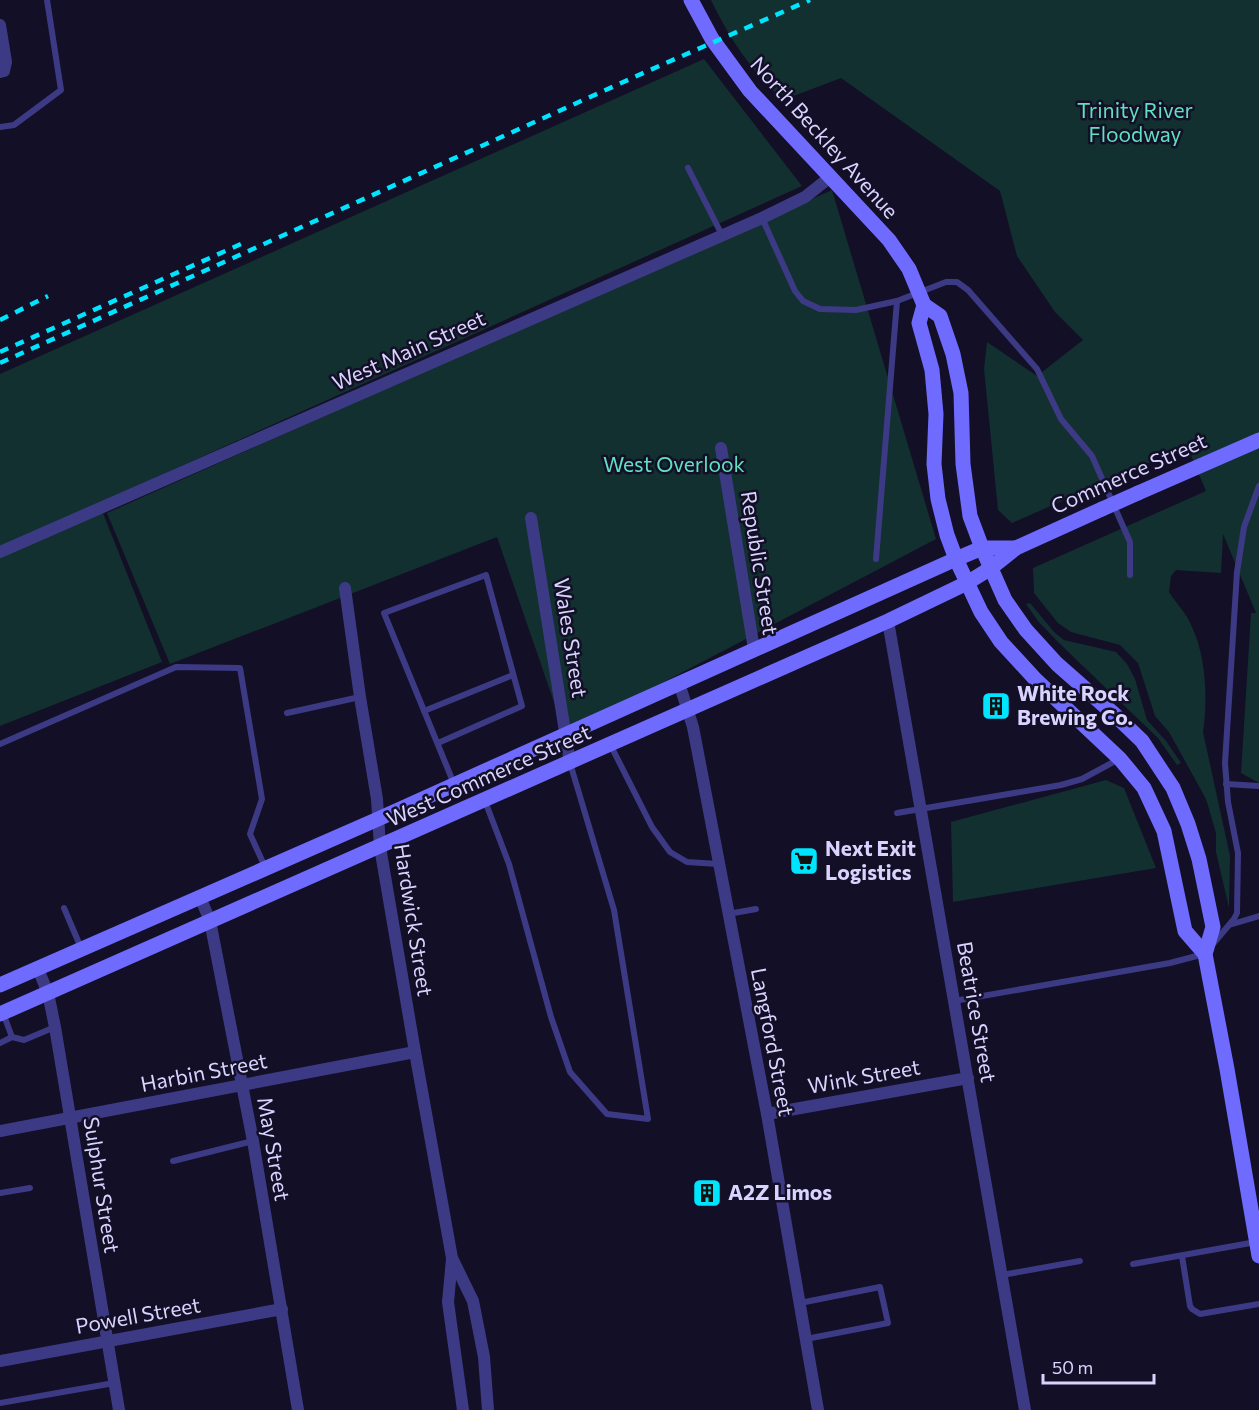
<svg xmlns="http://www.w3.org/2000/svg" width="1259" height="1410" font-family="Commissioner,sans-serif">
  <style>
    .green { fill: #12302f }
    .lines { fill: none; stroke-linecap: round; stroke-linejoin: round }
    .lane { stroke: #3d3a85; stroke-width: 6 }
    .street { stroke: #3d3a85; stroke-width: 12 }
    .secondary { stroke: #6f6bff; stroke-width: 15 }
    .rail { stroke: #00e5ff; stroke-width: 4.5; stroke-dasharray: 9 8; stroke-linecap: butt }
    .secondary-bridge { stroke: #6f6bff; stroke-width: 15 }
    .labels { text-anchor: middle; stroke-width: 5; stroke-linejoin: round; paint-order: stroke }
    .park-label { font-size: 21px; fill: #5fe0c0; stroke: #130f26 }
    .street-label { font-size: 21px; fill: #d9d4ff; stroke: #130f26 }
    .poi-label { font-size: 21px; font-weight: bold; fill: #d9d4ff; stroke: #130f26; text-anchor: start }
  </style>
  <rect width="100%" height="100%" fill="#130f26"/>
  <g class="green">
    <path d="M711 0H1259V783L1241 773 1251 613H1256L1223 534 1221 573 1176 570 1171 576 1169 592C1176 603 1187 614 1192 627 1206 656 1208 700 1203 732L1230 856 1229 908 1216 852V833L1206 799 1169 732 1155 716 1138 663 1120 645 1071 632 1058 623 1034 593 1033 568 1206 491 1187 446 1012 523 998 510 984 369 987 342 1037 376 1083 340 1055 312 1017 256 1000 191 841 78 783 100C752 72 729 38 711 0Z"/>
    <path d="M704 59 802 186 99 503 162 662 0 726V374Z"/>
    <path d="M832 190 936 539 565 734 497 537 170 664 107 513Z"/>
    <path d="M1030 603 1054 632 1064 640 1116 652 1127 664 1135 679 1147 720 1166 741 1181 763 1177 765 1158 738 1059 643 1038 621 1026 604Z"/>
    <path d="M1106 780 1124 788 1156 868 953 902 951 822Z"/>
  </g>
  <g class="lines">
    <g class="lane">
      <path d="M0 127 14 125 61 90 47 0"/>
      <path d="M688 168 722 235"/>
      <path d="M762 218 795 291 803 301 820 309 856 310 897 301 946 282H957L968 290 1037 369 1061 419 1092 456 1130 542V575"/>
      <path d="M876 559 897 301"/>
      <path d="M424 711 513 675"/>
      <path d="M287 713 360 697"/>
      <path d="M438 743 522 706 486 575 384 613 454 784"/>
      <path d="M0 744 176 667 240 668 262 799 250 834 265 867"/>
      <path d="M611 746 652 827 670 852 687 862 718 864"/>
      <path d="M1226 784 1259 786"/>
      <path d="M485 801 509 864 551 1017 570 1072 607 1114 648 1119 614 910 570 763"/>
      <path d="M897 813 1061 785 1082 779 1119 759"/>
      <path d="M64 908 81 948"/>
      <path d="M728 914 756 909"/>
      <path d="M1229 925 1259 916"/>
      <path d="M1213 944 1234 919 1237 913 1238 853 1228 802 1225 763 1237 572 1244 527 1259 486"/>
      <path d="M954 1001 1170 963 1204 954"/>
      <path d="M3 1013 12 1037 24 1040 55 1027"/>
      <path d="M0 1043 12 1037"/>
      <path d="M173 1161 253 1141"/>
      <path d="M0 1193 30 1188"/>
      <path d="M1182 1256 1190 1306 1192 1309 1200 1314 1259 1304"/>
      <path d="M1133 1264 1256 1242"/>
      <path d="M1002 1275 1080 1261"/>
      <path d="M800 1303 880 1287 888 1323 806 1339"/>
      <path d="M0 1403 114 1383"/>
    </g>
    <g class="street">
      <path d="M0 25 6 62 4 71 0 72"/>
      <path d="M721 448 754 649"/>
      <path d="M531 518 570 763"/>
      <path d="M0 552 762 218 805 197 829 178"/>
      <path d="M345 588 360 697 377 799 380 847 415 1052 452 1258 473 1301 484 1357 488 1410"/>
      <path d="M888 621 1025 1410"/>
      <path d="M679 683 693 727 767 1114 818 1410"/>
      <path d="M200 897 210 921 253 1141 298 1410"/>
      <path d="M38 969 48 993 55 1027 119 1410"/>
      <path d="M767 1114 968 1078"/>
      <path d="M0 1131 415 1052"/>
      <path d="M452 1259 448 1302 463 1410"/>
      <path d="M0 1361 282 1309"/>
    </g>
    <g class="secondary">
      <path d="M691 0 712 39 750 91 889 240 909 269 924 305 919 323 932 370 936 414 934 464 938 499 947 535 956 559 981 612 1001 642 1036 680 1120 759 1144 788 1164 831 1185 931 1205 954"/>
      <path d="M924 305 940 316 953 354 961 393 963 464 970 516 982 548 1005 600 1026 630 1057 664 1115 715 1142 741 1173 788 1188 824 1199 859 1213 927 1205 954 1227 1069 1259 1256"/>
      <path d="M1138 493 1259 440"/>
      <path d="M0 985 378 819 956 559 982 548H1016"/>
      <path d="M0 1014 888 621 967 583 991 568 1016 548 1102 509"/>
    </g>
    <g class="rail">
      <path d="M0 320 48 296"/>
      <path d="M0 352 241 244"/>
      <path d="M0 363 650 70 810 0"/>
    </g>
    <path class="secondary-bridge" d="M1102 509 1138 493"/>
  </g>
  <defs>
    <g id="building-square" transform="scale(1.5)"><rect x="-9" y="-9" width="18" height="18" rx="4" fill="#00e5ff" stroke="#130f26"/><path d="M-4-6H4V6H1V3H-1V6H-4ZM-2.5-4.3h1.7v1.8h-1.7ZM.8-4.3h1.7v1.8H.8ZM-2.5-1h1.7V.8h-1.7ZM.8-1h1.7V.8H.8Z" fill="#111"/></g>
    <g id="supermarket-square" transform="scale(1.5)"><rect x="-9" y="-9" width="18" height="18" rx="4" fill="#00e5ff" stroke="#130f26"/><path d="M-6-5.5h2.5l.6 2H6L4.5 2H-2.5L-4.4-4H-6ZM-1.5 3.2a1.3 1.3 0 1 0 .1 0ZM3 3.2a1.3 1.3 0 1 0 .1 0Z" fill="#111"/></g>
  </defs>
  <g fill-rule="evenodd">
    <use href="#building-square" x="996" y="706"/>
    <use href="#supermarket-square" x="804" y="861"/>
    <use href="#building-square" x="707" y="1193"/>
  </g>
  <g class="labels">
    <g class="park-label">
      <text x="1135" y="118">Trinity River<tspan x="1135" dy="24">Floodway</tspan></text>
      <text x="674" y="472">West Overlook</text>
    </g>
    <g class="street-label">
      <text transform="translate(824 138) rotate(48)" y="7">North Beckley Avenue</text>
      <text transform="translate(409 351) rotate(-24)" y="7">West Main Street</text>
      <text transform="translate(1129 474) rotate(-24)" y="7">Commerce Street</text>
      <text transform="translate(759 563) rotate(81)" y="7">Republic Street</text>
      <text transform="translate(570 638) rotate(81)" y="7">Wales Street</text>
      <text transform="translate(489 776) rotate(-24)" y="7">West Commerce Street</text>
      <text transform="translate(413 920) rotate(81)" y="7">Hardwick Street</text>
      <text transform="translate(976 1012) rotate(80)" y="7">Beatrice Street</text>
      <text transform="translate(772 1042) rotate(79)" y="7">Langford Street</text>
      <text transform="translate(204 1073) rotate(-11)" y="7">Harbin Street</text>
      <text transform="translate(864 1077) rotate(-10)" y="7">Wink Street</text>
      <text transform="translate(273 1149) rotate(80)" y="7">May Street</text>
      <text transform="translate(101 1185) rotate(81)" y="7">Sulphur Street</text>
      <text transform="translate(138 1316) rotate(-10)" y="7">Powell Street</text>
    </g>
    <g class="poi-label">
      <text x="1017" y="701">White Rock<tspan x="1017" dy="24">Brewing Co.</tspan></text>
      <text x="825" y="856">Next Exit<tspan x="825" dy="24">Logistics</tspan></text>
      <text x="728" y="1200">A2Z Limos</text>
    </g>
  </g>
  <path d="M1043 1374v9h111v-9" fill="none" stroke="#d9d4ff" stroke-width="3"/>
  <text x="1052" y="1374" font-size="18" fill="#d9d4ff" stroke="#130f26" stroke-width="4.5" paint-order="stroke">50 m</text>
</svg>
